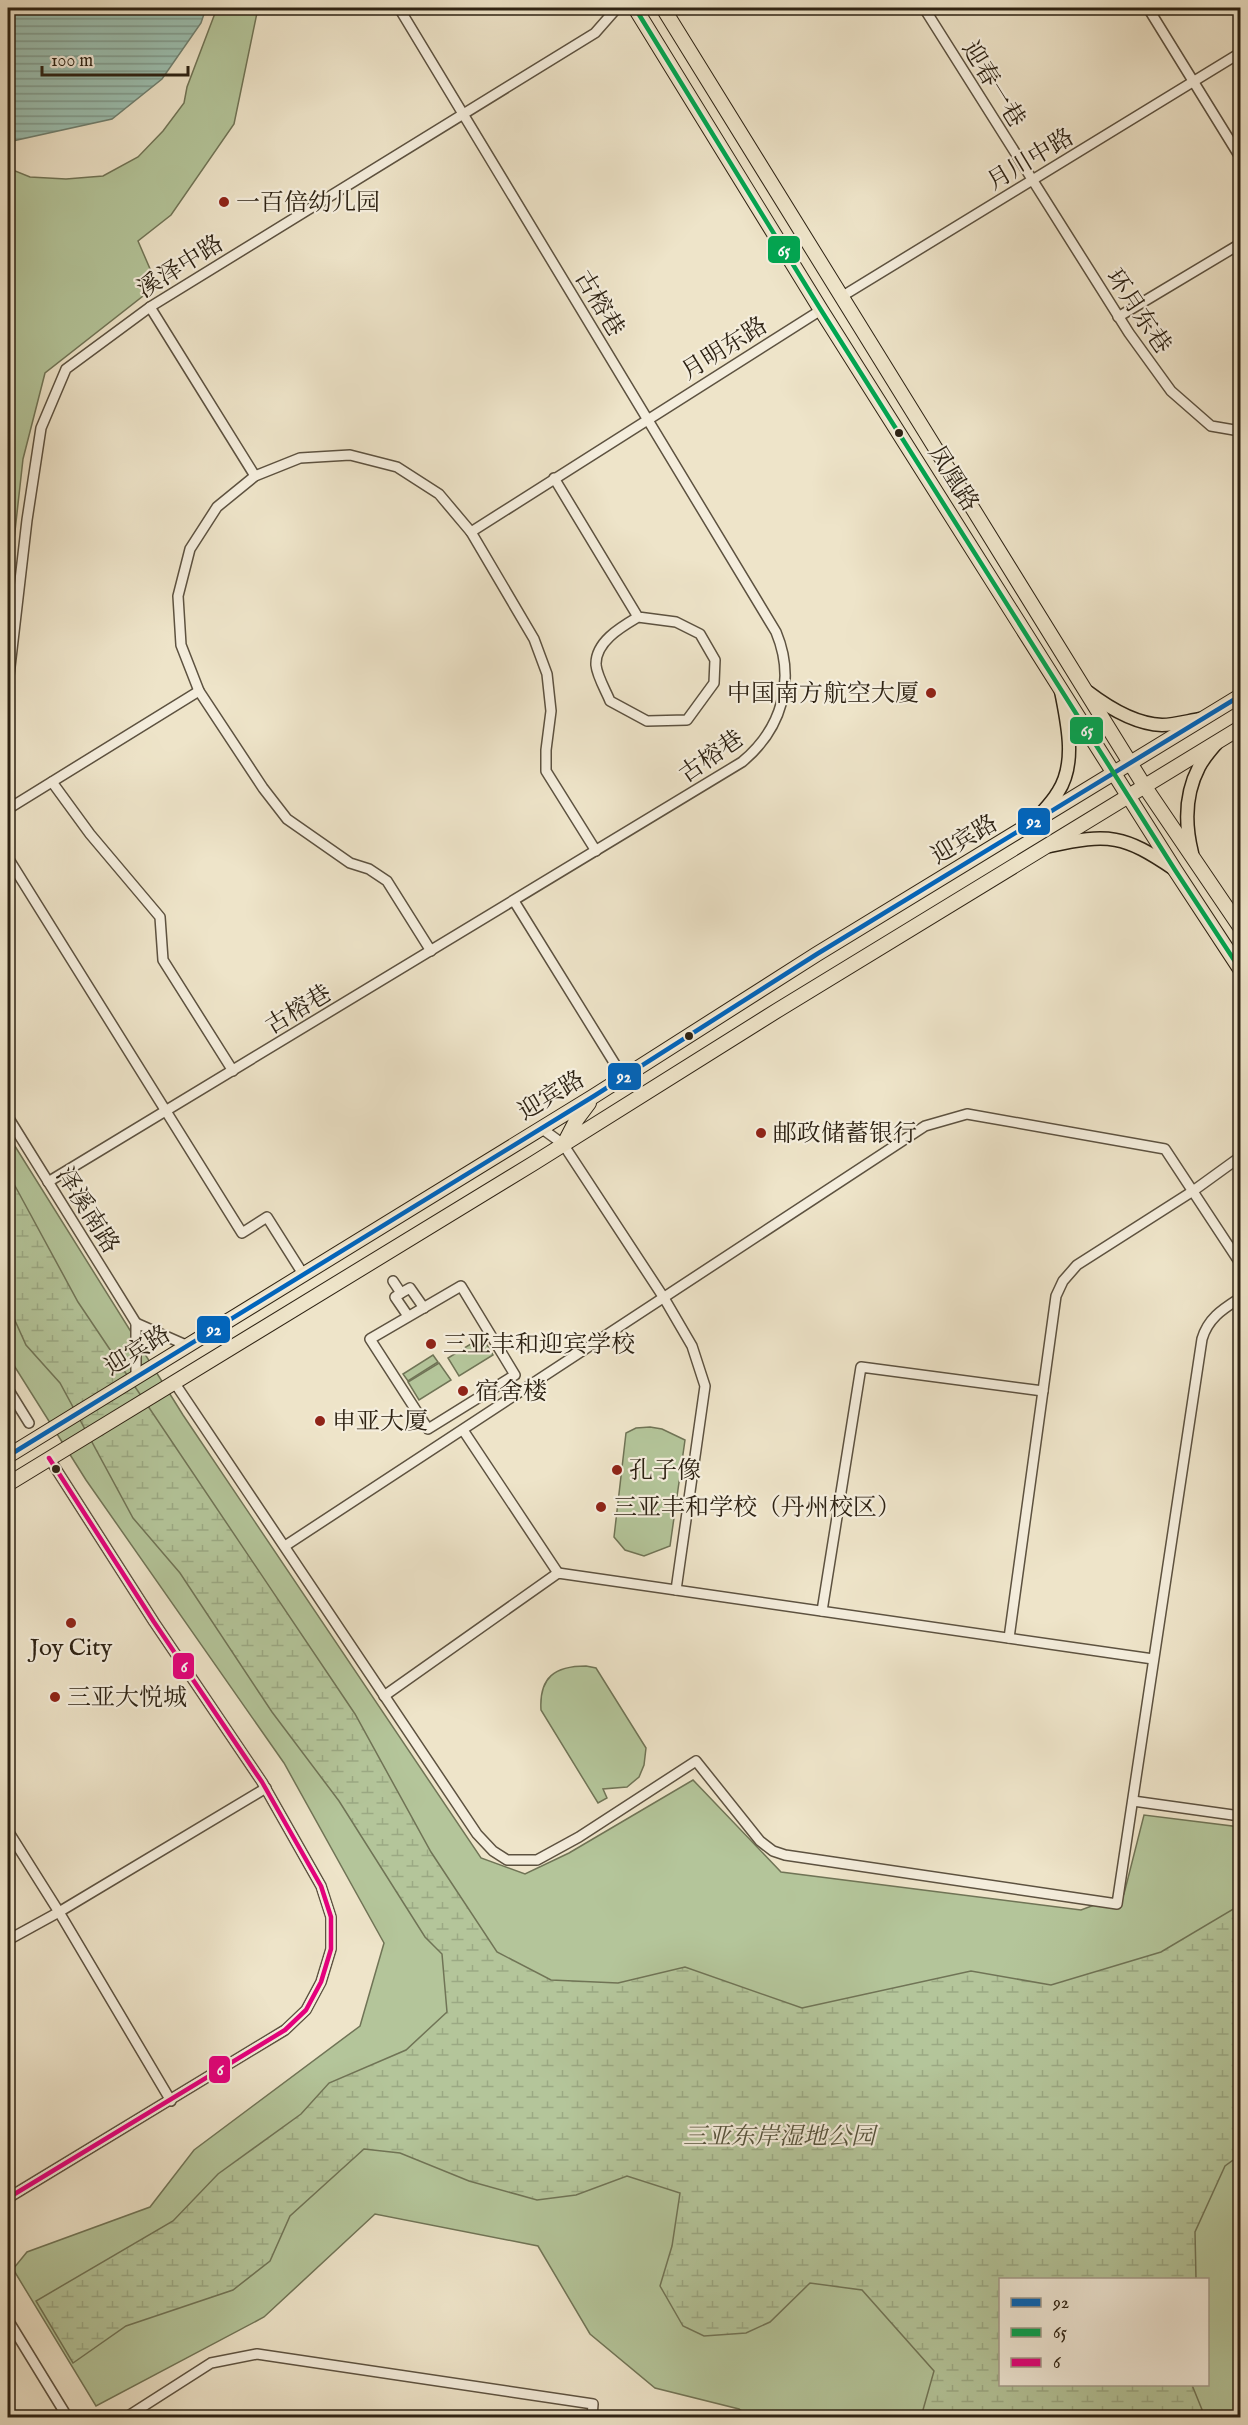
<svg xmlns="http://www.w3.org/2000/svg" width="1248" height="2425" font-family="'IM FELL English','Noto Serif SC',serif">
  <style>
    .green { fill: #b4c59a; stroke: #707456; stroke-width: 1.5; fill-rule: evenodd }
    .wetland { fill: url(#wetland-marsh); stroke: #707456; stroke-width: 1.5 }
    .water { fill: url(#water-rules); stroke: #6f8071; stroke-width: 1.5 }
    .lines { fill: none; stroke-linecap: round; stroke-linejoin: round }
    .minor-casing { stroke: #5d5240; stroke-width: 12 }
    .major-casing { stroke: #2d2213; stroke-width: 15 }
    .highway-casing { stroke: #2d2213; stroke-width: 16 }
    .minor { stroke: #f4eddc; stroke-width: 9 }
    .major { stroke: #eee4c9; stroke-width: 12 }
    .highway { stroke: #eee4c9; stroke-width: 14 }
    .bus-1-casing { stroke: #f4eddc; stroke-width: 9 }
    .bus-2-casing { stroke: #f4eddc; stroke-width: 9 }
    .bus-3-casing { stroke: #f4eddc; stroke-width: 9 }
    .bus-1 { stroke: #0065bd; stroke-width: 4.5 }
    .bus-2 { stroke: #00a651; stroke-width: 4.5 }
    .bus-3 { stroke: #e5007d; stroke-width: 4.5 }
    .poi-dot { fill: #8f2418; stroke: #f4eddc; stroke-width: 2 }
    .bus-dot { fill: #2d2213; stroke: #f4eddc; stroke-width: 2 }
    .labels { text-anchor: middle; stroke-width: 4.5; stroke-linejoin: round; paint-order: stroke }
    .street-label { font-size: 24px; fill: #2d2213; stroke: #f4eddc }
    .poi-label { font-size: 24px; fill: #2d2213; stroke: #f4eddc; text-anchor: start }
    .park-label { font-size: 24px; font-style: italic; fill: #56533c; stroke: #f4eddc }
    .line-badge { stroke: #f4eddc; stroke-width: 2 }
    .badge-label { font-size: 16px; text-anchor: middle; font-weight: bold; fill: #fff }
  </style>
  <defs>
    <pattern id="wetland-marsh" width="20" height="14" patternUnits="userSpaceOnUse" patternTransform="scale(1.5)"><rect width="20" height="14" fill="#b4c59a"/><path d="M1 5h8M5 5V1M11 12h8M15 12V8" fill="none" stroke="#9ba984"/></pattern>
    <pattern id="water-rules" width="6" height="5" patternUnits="userSpaceOnUse" patternTransform="scale(1.5)"><rect width="6" height="5" fill="#9bbfb0"/><path d="M0 2.5h6" fill="none" stroke="#7f9b8e"/></pattern>
  </defs>
  <rect width="100%" height="100%" fill="#eee4c9"/>
  <filter id="stains"><feTurbulence type="fractalNoise" baseFrequency=".00333" numOctaves="4"/><feColorMatrix values="0 0 0 0 .2 0 0 0 0 .09 0 0 0 0 .02 0 0 0 .5 -.17"/></filter>
  <radialGradient id="worn" r=".72"><stop offset=".6" stop-color="#630" stop-opacity="0"/><stop offset="1" stop-color="#630" stop-opacity=".3"/></radialGradient>
  <g class="green">
    <path d="M217 8H258L234 124 171 215 138 241 157 285 45 373 23 459 8 594V168L30 177 66 179 103 176 138 157 163 131 184 103 187 87Z"/>
    <path d="M8 1135 183 1415 481 1858 525 1874 569 1853 693 1780 781 1872 1081 1910 1124 1894 1144 1815 1240 1827V2417H751L739 2409 655 2388 590 2334 538 2246 375 2214 264 2317 96 2406 13 2269 27 2252 150 2207 194 2150 360 2026 384 1943 284 1763 86 1480 8 1356ZM1000 2280H1208V2384H1000Z"/>
    <path d="M482 1337 493 1355 459 1376 448 1358Z"/>
    <path d="M433 1355 438 1362 408 1381 403 1374Z"/>
    <path d="M439 1363 451 1380 419 1400 408 1382Z"/>
    <path d="M650 1427 662 1429 685 1440 670 1546 644 1556 625 1550 614 1537 626 1433 636 1428Z"/>
    <path d="M586 1666 596 1668 646 1748 644 1765 639 1777 627 1787 603 1789 607 1798 598 1803 541 1710C539 1677 555 1666 586 1666Z"/>
  </g>
  <path class="wetland" d="M8 1173 78 1302 355 1714 431 1852 497 1952 551 1980 618 1983 685 1967 802 2008 971 1971 1051 1985 1161 1952 1240 1905V2155L1225 2166 1195 2232 1196 2279 1000 2280V2384L1192 2385 1205 2417H921L934 2371 862 2290 810 2283 770 2322 746 2333 704 2336 683 2326 660 2286 672 2246 680 2193 627 2176 576 2195 537 2200 469 2181 400 2153 364 2149 290 2216 270 2261 233 2290 126 2326 73 2363 36 2301 173 2221 218 2174 301 2114 329 2083 406 2050 447 2012 442 1954 425 1937 339 1801 272 1712 180 1573 133 1518 60 1383 26 1345 8 1305Z"/>
  <path class="water" d="M8 8H206L201 23 162 79 112 119 8 142Z"/>
  <g class="lines">
    <g class="minor-casing">
      <g id="minor">
        <path d="M924 8 1129 333 1171 391 1211 426 1240 431"/>
        <path d="M1148 8 1240 157"/>
        <path d="M841 297 1240 53"/>
        <path d="M150 307 255 476"/>
        <path d="M1118 317 1240 244"/>
        <path d="M554 478 638 617 676 622 700 634 715 660 714 683 687 720 647 721 610 701C606 691 597 676 596 665 595 642 621 627 638 617"/>
        <path d="M471 532 821 310"/>
        <path d="M8 684 27 520 41 428 66 369 150 307 595 33 617 8"/>
        <path d="M52 782 90 834 160 917 163 960 233 1071"/>
        <path d="M8 809 199 691"/>
        <path d="M8 858 242 1233 267 1217 303 1274"/>
        <path d="M514 901 623 1077"/>
        <path d="M431 951 387 881 369 869 350 863 287 819 263 788 199 691 181 645 178 596 190 549 217 507 255 476 300 458 350 455 397 467 439 494 471 532 534 639 547 674 551 711 546 750V771L596 851"/>
        <path d="M8 1117 136 1323"/>
        <path d="M541 1128 563 1144 664 1298 692 1346 705 1386 676 1590"/>
        <path d="M48 1182 742 762C782 729 796 680 776 632L399 8"/>
        <path d="M393 1281 401 1293 395 1297 408 1316"/>
        <path d="M461 1286 515 1375 428 1429 370 1339Z"/>
        <path d="M401 1293 410 1288 424 1308"/>
        <path d="M136 1377V1323L186 1345"/>
        <path d="M174 1382 477 1834 493 1851 507 1860H537L579 1837 696 1761 760 1841 773 1851 785 1855 1117 1904 1202 1339C1208 1318 1223 1309 1240 1298"/>
        <path d="M8 1389 29 1423"/>
        <path d="M463 1430 558 1573"/>
        <path d="M285 1546 925 1126 967 1114 1165 1149 1240 1263"/>
        <path d="M822 1611 861 1367 1043 1391"/>
        <path d="M1009 1638 1056 1296 1063 1281 1077 1265 1193 1191 1240 1157"/>
        <path d="M384 1696 558 1573 1153 1659"/>
        <path d="M1133 1801 1240 1816"/>
        <path d="M8 1831 59 1912 171 2101"/>
        <path d="M8 1940 59 1912 266 1788"/>
        <path d="M8 2198 285 2030 306 2010 321 1982 331 1949V1917L321 1886 262 1782 154 1622 49 1458"/>
        <path d="M8 2320 68 2418"/>
        <path d="M125 2418 211 2363 257 2354 593 2404 592 2418"/>
      </g>
    </g>
    <g class="major-casing">
      <g id="major">
        <path d="M1088 692C1109 708 1135 724 1162 725 1174 725 1188 721 1200 719"/>
        <path d="M1038 817C1045 809 1053 801 1058 792 1077 763 1067 722 1061 691"/>
        <path d="M1050 846C1109 833 1124 835 1174 869"/>
        <path d="M1192 853C1185 825 1185 794 1199 767 1203 759 1210 751 1216 744"/>
      </g>
    </g>
    <g class="highway-casing">
      <g id="highway">
        <path d="M635 8 821 310 1175 870 1240 969"/>
        <path d="M663 8 1145 787 1240 927"/>
        <path d="M565 1142 577 1119 589 1103"/>
        <path d="M8 1456 594 1096 817 954 1240 696"/>
        <path d="M8 1484 534 1163 778 1010 1240 728"/>
      </g>
    </g>
    <use href="#minor" class="minor"/>
    <use href="#major" class="major"/>
    <use href="#highway" class="highway"/>
    <g class="bus-1-casing">
      <path id="bus-1" d="M8 1456 594 1096 817 954 1240 696"/>
    </g>
    <g class="bus-2-casing">
      <path id="bus-2" d="M635 8 821 310 1175 870 1240 969"/>
    </g>
    <g class="bus-3-casing">
      <path id="bus-3" d="M8 2198 285 2030 306 2010 321 1982 331 1949V1917L321 1886 262 1782 154 1622 49 1458"/>
    </g>
    <use href="#bus-1" class="bus-1"/>
    <use href="#bus-2" class="bus-2"/>
    <use href="#bus-3" class="bus-3"/>
  </g>
  <g class="poi-dot">
    <circle cx="224" cy="202" r="6"/>
    <circle cx="931" cy="693" r="6"/>
    <circle cx="761" cy="1133" r="6"/>
    <circle cx="431" cy="1344" r="6"/>
    <circle cx="463" cy="1391" r="6"/>
    <circle cx="320" cy="1421" r="6"/>
    <circle cx="617" cy="1470" r="6"/>
    <circle cx="601" cy="1507" r="6"/>
    <circle cx="71" cy="1623" r="6"/>
    <circle cx="55" cy="1697" r="6"/>
  </g>
  <g class="bus-dot">
    <circle cx="899" cy="433" r="5"/>
    <circle cx="689" cy="1036" r="5"/>
    <circle cx="56" cy="1469" r="5"/>
  </g>
  <g class="labels">
    <g class="street-label">
      <text transform="translate(994 84) rotate(58)" y="8">迎春一巷</text>
      <text transform="translate(1030 159) rotate(-31)" y="8">月川中路</text>
      <text transform="translate(180 266) rotate(-32)" y="8">溪泽中路</text>
      <text transform="translate(600 303) rotate(59)" y="8">古榕巷</text>
      <text transform="translate(1139 311) rotate(56)" y="8">环月东巷</text>
      <text transform="translate(724 348) rotate(-32)" y="8">月明东路</text>
      <text transform="translate(954 478) rotate(58)" y="8">凤凰路</text>
      <text transform="translate(711 756) rotate(-35)" y="8">古榕巷</text>
      <text transform="translate(964 839) rotate(-31)" y="8">迎宾路</text>
      <text transform="translate(298 1009) rotate(-31)" y="8">古榕巷</text>
      <text transform="translate(551 1095) rotate(-31)" y="8">迎宾路</text>
      <text transform="translate(88 1210) rotate(58)" y="8">泽溪南路</text>
      <text transform="translate(137 1350) rotate(-32)" y="8">迎宾路</text>
    </g>
    <g class="poi-label">
      <text x="236" y="210">一百倍幼儿园</text>
      <text x="919" y="701" text-anchor="end">中国南方航空大厦</text>
      <text x="773" y="1141">邮政储蓄银行</text>
      <text x="443" y="1352">三亚丰和迎宾学校</text>
      <text x="475" y="1399">宿舍楼</text>
      <text x="332" y="1429">申亚大厦</text>
      <text x="629" y="1478">孔子像</text>
      <text x="613" y="1515">三亚丰和学校（丹州校区）</text>
      <text x="71" y="1655" text-anchor="middle">Joy City</text>
      <text x="67" y="1705">三亚大悦城</text>
    </g>
    <g class="park-label">
      <text x="779" y="2144">三亚东岸湿地公园</text>
    </g>
  </g>
  <g class="line-badge">
    <rect x="767" y="235" width="34" height="29" rx="6" fill="#00a651"/>
    <rect x="1069" y="716" width="35" height="29" rx="6" fill="#00a651"/>
    <rect x="1017" y="807" width="34" height="29" rx="6" fill="#0065bd"/>
    <rect x="607" y="1062" width="35" height="29" rx="6" fill="#0065bd"/>
    <rect x="196" y="1315" width="35" height="29" rx="6" fill="#0065bd"/>
    <rect x="172" y="1652" width="23" height="28" rx="6" fill="#e5007d"/>
    <rect x="208" y="2055" width="23" height="29" rx="6" fill="#e5007d"/>
  </g>
  <g class="badge-label">
    <text x="784" y="256">65</text>
    <text x="1087" y="736">65</text>
    <text x="1034" y="827">92</text>
    <text x="624" y="1082">92</text>
    <text x="214" y="1335">92</text>
    <text x="184" y="1672">6</text>
    <text x="220" y="2075">6</text>
  </g>
  <rect width="1248" height="2425" fill="none" stroke="#eee4c9" stroke-width="30"/>
  <rect x="9" y="9" width="1230" height="2407" fill="none" stroke="#2d2213" stroke-width="3"/>
  <rect x="15" y="15" width="1218" height="2395" fill="none" stroke="#2d2213" stroke-width="1.5"/>
  <rect x="999" y="2278" width="210" height="108" fill="#f4eddc" stroke="#a49c8c" stroke-width="1.5"/>
  <rect x="1011" y="2298" width="30" height="9" fill="#0065bd" stroke="#a49c8c" stroke-width="1.5"/>
  <text x="1053" y="2308" font-size="18" fill="#2d2213">92</text>
  <rect x="1011" y="2328" width="30" height="9" fill="#00a651" stroke="#a49c8c" stroke-width="1.5"/>
  <text x="1053" y="2338" font-size="18" fill="#2d2213">65</text>
  <rect x="1011" y="2358" width="30" height="9" fill="#e5007d" stroke="#a49c8c" stroke-width="1.5"/>
  <text x="1053" y="2368" font-size="18" fill="#2d2213">6</text>
  <path d="M42 66v9h146v-9" fill="none" stroke="#2d2213" stroke-width="3"/>
  <text x="51" y="66" font-size="18" fill="#2d2213" stroke="#f4eddc" stroke-width="4.5" paint-order="stroke">100 m</text>
  <rect width="100%" height="100%" filter="url(#stains)"/>
  <rect width="100%" height="100%" fill="url(#worn)"/>
</svg>
